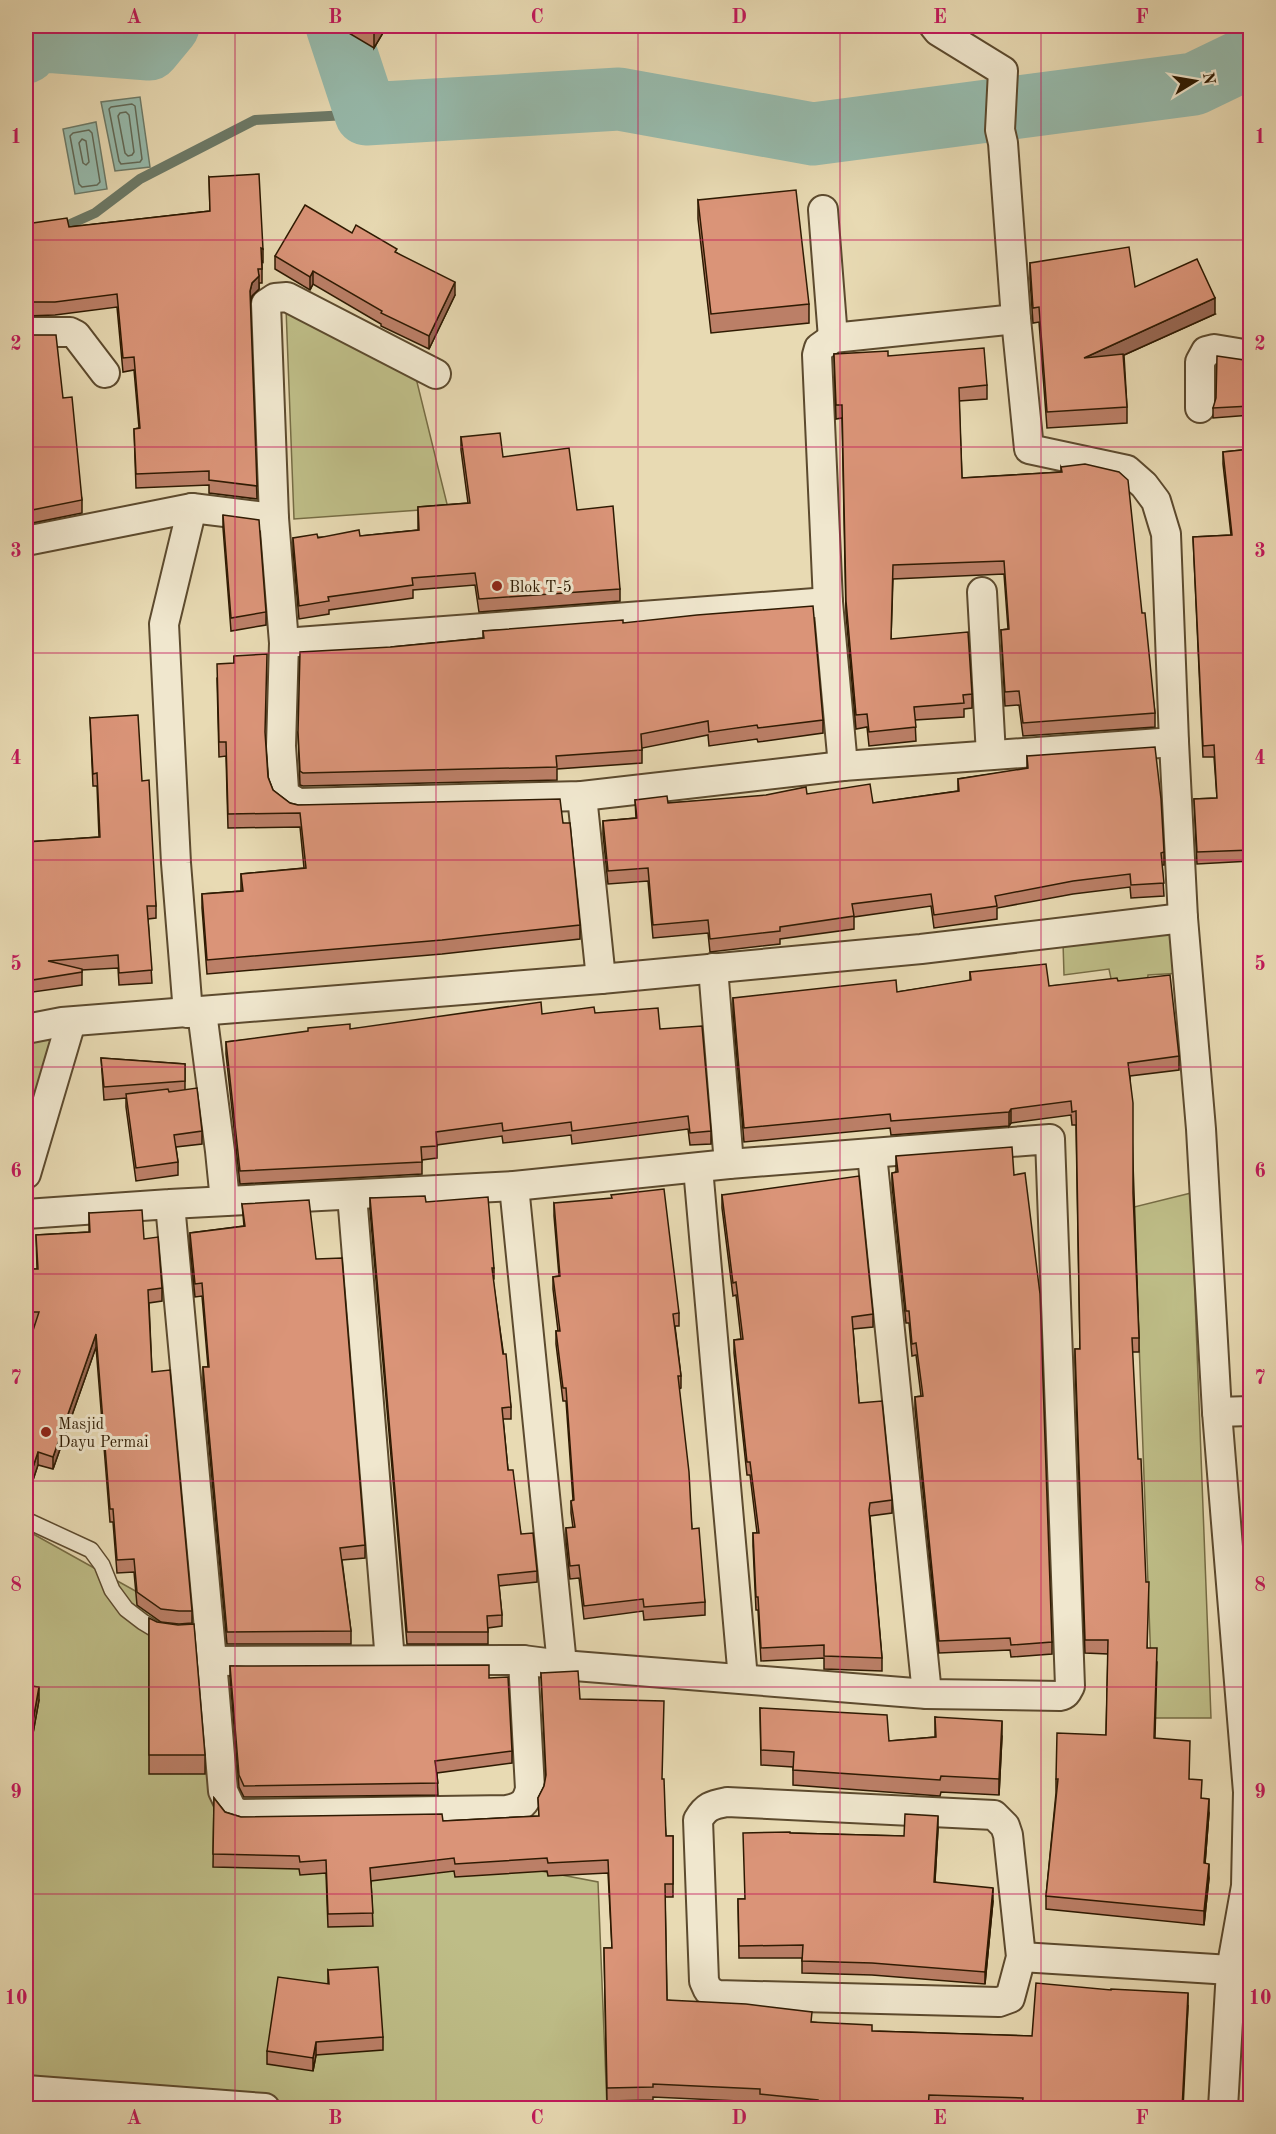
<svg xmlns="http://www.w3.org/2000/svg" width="1276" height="2134" font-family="'Old Standard TT',serif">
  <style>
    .green { fill: #bebd87; stroke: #766c44; stroke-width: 1.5 }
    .water { fill: #97bbad; stroke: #6d7b69; stroke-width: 1.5 }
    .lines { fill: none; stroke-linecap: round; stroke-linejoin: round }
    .shore { stroke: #626a58; stroke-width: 1.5 }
    .stream { stroke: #6d7b69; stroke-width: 10 }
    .river { stroke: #97bbad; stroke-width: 63 }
    .lane-casing { stroke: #5c4a2e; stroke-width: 18 }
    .street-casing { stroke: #5c4a2e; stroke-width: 32 }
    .lane { stroke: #f0e7ce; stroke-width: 15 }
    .street { stroke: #f0e7ce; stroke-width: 28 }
    .wall { fill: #bb7f67; stroke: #2e1a02; stroke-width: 1.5 }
    .shaded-wall { fill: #996854; stroke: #2e1a02; stroke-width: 1.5 }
    .building { fill: #da9478; stroke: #2e1a02; stroke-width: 1.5 }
    .grid { fill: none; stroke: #c2185b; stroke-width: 1.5; stroke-opacity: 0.55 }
    .poi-dot { fill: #8f2418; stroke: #f0e7ce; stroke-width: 2 }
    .labels { text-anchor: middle; stroke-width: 6; stroke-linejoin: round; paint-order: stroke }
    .poi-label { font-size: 16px; fill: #2e1a02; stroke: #f0e7ce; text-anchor: start }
    .neatline { fill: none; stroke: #c2185b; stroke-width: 2 }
    .grid-label { font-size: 20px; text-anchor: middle; font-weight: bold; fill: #c2185b }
  </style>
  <rect width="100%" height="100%" fill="#e8dab3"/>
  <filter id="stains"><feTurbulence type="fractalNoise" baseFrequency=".00333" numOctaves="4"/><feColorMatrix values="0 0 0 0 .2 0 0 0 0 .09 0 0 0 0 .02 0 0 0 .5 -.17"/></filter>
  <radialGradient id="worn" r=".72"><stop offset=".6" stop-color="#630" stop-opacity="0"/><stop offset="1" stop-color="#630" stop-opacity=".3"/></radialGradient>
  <g class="green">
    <path d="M286 308 416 378 448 508 294 519Z"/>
    <path d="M1179 925 1182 973 1148 975 1147 988H1113L1109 969 1064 975 1063 942Z"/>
    <path d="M63 1027 26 1180V1032Z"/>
    <path d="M1191 1193 1211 1718H1153L1134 1207Z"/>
    <path d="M26 1530 209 1632 241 1814 598 1882 607 2108H220L26 2092Z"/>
  </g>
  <g class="water">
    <path d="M140 97 150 167 115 171 101 102Z"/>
    <path d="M96 122 107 189 75 194 63 129Z"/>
  </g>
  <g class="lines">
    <g class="shore">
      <path d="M132 104 135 106 142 159 140 162 121 164 119 161 109 109 111 107Z"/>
      <path d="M126 112 129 115 134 152 132 155 128 156 125 153 118 116 120 113Z"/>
      <path d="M89 130 92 133 100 182 97 185 82 187 79 184 70 136 73 133Z"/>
      <path d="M82 139 86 141 89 162 86 165 83 163 79 143Z"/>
    </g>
    <path class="stream" d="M57 230 95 213 140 179 255 120 366 114"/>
    <g class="river">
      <path d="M337 26 366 114 619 99 813 134 1194 84 1250 57"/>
      <path d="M26 52 32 40 149 49 168 26"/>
    </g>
    <g class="lane-casing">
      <path id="lane" d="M26 1520 91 1550 102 1565 112 1590 126 1609 143 1622 158 1631 166 1632"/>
    </g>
    <g class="street-casing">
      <g id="street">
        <path d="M934 26 938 31 1003 71 1000 130 1003 143 1016 319 1029 449 1127 470 1144 485 1156 501 1166 534 1174 742 1183 918 1201 1129 1217 1412 1248 1792 1246 1886 1231 1970 1223 2108"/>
        <path d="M823 210 833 338"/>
        <path d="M26 332H70L76 335 105 373"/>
        <path d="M1200 408V362L1206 351 1214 349 1250 355"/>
        <path d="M274 518 266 304 275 298 287 297 436 374"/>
        <path d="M26 541 192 508 274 518 284 643 281 746 284 790 287 796 298 803 582 796 843 766 1174 742"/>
        <path d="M982 592 991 755"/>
        <path d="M284 643 828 602"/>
        <path d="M843 766 828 602 817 355 819 348 833 338 1016 319"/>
        <path d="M582 796 601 979 921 949 1183 918"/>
        <path d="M713 968 729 1164"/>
        <path d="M202 1012 220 1151 225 1201"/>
        <path d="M188 1013 176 863 164 624 192 508"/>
        <path d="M26 1029 62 1022 601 979"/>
        <path d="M872 1154 927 1694"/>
        <path d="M698 1168 743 1679"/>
        <path d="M26 1174 71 1022"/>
        <path d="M514 1186 562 1665"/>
        <path d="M352 1195 390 1661"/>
        <path d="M26 1214 170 1204 514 1186 729 1164 1050 1139 1070 1686C1067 1692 1066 1695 1060 1696L927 1694 562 1665 523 1660 212 1661 170 1204"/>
        <path d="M1217 1412 1250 1411"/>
        <path d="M212 1661 223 1791 232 1810 241 1814 507 1810C521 1807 526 1804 530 1789L523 1660"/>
        <path d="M727 1802 994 1815 1005 1826 1008 1835 1021 1957 1010 1998 999 2002 717 1995 708 1990 704 1981 698 1820C706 1806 712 1805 727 1802Z"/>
        <path d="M1021 1957 1231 1970"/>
        <path d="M26 2090 265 2108"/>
      </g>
    </g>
    <use href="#lane" class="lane"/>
    <use href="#street" class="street"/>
  </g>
  <g class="wall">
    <path d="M337 26H387L374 48Z"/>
    <path d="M209 177 263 249V262L262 261V283H259V289L252 296 250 303 257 499 209 493V485L136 488 134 429 139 428 134 370 123 372 117 307 55 315 26 316V224L69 227 210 211Z"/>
    <path d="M698 200 809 304V323L711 333 698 219Z"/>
    <path d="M352 233 397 253 455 295 429 349 381 326V324L313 284 310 290 275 269V256Z"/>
    <path d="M1030 263 1135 287 1215 314 1124 355 1127 407V423L1047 428 1039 322 1033 323 1030 279Z"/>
    <path d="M26 335 63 398 82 500V513L32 523 29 498H26Z"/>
    <path d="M834 354 888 356 987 385V399L959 401 962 478 1061 472V467L1142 613 1155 713V727L1023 736 1019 705 1005 706 1001 630 1008 629 1004 574 893 579 891 639 972 694V708L964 709V717L915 720 916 741 869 746 867 727 856 729 846 614 842 418 836 419Z"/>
    <path d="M1248 361H1251V415L1213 418V408Z"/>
    <path d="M461 437 503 457 577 510 620 589V601L479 612 475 585 413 590V598L329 610V614L299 619 293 551V538L360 536 418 530V507L468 503 461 450Z"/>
    <path d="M1251 449V861L1197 864 1194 799 1217 798 1214 757H1203L1193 537 1231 535 1223 464V452Z"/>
    <path d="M223 515 266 612V625L231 631 223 528Z"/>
    <path d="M623 623 823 720V733L758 742 757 739 709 746 708 735 642 748V763L557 769V780L303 786 300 785 298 732 391 647 483 638V631Z"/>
    <path d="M234 656 265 736 268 777 273 790 290 803 298 805 563 823 580 925V939L442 954 207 974 202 908V894L241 891V874L304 868 300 827 228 828 226 756 219 757 217 678 234 663Z"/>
    <path d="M90 718 142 781 156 906V918L148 919 152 983 119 985 118 968 82 970V985L26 993V842L99 837 97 786H93Z"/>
    <path d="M1027 756 1164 852V865H1162L1164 896 1131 898 1130 887 1073 894 997 908V919L934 928 931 906 854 917V929L780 939V944L710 952 708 933 653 938 648 881 608 884 603 834V821L636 818 635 800 668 803 807 794 873 803 958 791V779L1027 769Z"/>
    <path d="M970 972 1049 986 1118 981 1179 1056V1070L1130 1076 1139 1338V1352H1132L1147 1648 1157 1662 1155 1738 1189 1779 1201 1798 1209 1813 1205 1863 1209 1878 1204 1925 1046 1909V1896L1056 1793V1779L1106 1735 1108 1654 1085 1653 1075 1363V1349H1080L1076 1125H1072L1071 1115 1011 1123 1009 1126 891 1135 890 1128 744 1142 733 1012V998L897 992 970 981Z"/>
    <path d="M595 1013 660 1029 711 1131V1144L690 1145 688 1129 572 1144 571 1135 503 1143 502 1136 437 1145V1158L422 1160V1174L240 1184 226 1054V1042L350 1029 542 1014Z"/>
    <path d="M101 1058 185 1064V1090L202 1131V1144L176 1147 178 1162V1175L136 1181 126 1107V1098L104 1100Z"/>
    <path d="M896 1156 1052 1642V1654L1011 1657 1010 1650 939 1653 915 1409V1397L921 1396 916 1355 912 1356 909 1323H906L892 1185V1173L896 1172Z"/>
    <path d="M722 1195 873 1314V1327L853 1329 859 1403 892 1500V1513L870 1516 882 1658V1671L824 1669V1658L761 1661 758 1610H756L753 1546V1533H757L750 1475H747L734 1353V1340L741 1339 736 1295 733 1296 722 1208Z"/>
    <path d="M370 1198 426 1202 494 1268V1279L493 1280 511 1407V1419H503L508 1470 521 1534 537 1571V1582L499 1586 502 1615V1626L488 1628V1644H407L370 1210Z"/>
    <path d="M554 1203 679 1313V1326H675L681 1376V1388L679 1389 692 1529 705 1602V1615L644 1620 643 1611 584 1619 579 1578 570 1579 566 1541V1528H573L571 1513V1501L573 1500 566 1401H563L556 1344V1331H558L553 1289V1277L559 1276 554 1216Z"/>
    <path d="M242 1204 316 1259 365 1545V1558L342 1560 351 1631V1644H227L203 1380V1367H208L202 1296 195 1297 190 1246V1233L244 1226Z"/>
    <path d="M89 1213 144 1239 162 1288V1301L149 1303 152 1372 192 1611V1623L179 1624 161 1622 137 1605 134 1572 117 1573 113 1522H110L96 1347 53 1469 38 1465 31 1486 26 1484V1352L35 1325H26V1269H37L36 1235 89 1232Z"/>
    <path d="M149 1618 205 1755V1774H149Z"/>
    <path d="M230 1666 489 1678 512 1751V1763L437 1773 438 1795 244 1797 239 1787 230 1677Z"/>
    <path d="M541 1673 580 1699 662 1779 666 1836H673V1897H665L667 2000 872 2031 1032 2036 1188 2006 1183 2109H772L760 2107V2102L653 2097V2100L607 2101 604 1948H612L608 1873 548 1876 547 1871 455 1877 454 1871 371 1881 373 1926 328 1927 326 1873 300 1875 299 1869 213 1867 214 1798 225 1812 241 1817 443 1821 539 1816 538 1798 544 1786 546 1778Z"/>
    <path d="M26 1685 39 1700 30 1750H26Z"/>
    <path d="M760 1708 889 1741 935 1737V1717L1002 1736 999 1795 941 1792 940 1796 793 1785V1767L761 1765Z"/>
    <path d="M938 1829 935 1882 993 1901 985 1984 872 1975 802 1973V1958H739L738 1899H745L790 1833 904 1836Z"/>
    <path d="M328 1970 383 2037V2050L316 2055 313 2071 267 2064V2051L328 1984Z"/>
    <path d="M1251 2058V2083L1249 2082Z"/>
  </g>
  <g class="shaded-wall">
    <path d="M378 26H387L374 48V32Z"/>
    <path d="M313 271V284L310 290V277Z"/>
    <path d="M259 276V289L252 296 250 305V291L252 283Z"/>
    <path d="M455 282V295L429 349V336Z"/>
    <path d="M1215 298V314L1084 373V358Z"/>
    <path d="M1011 1109V1123L1009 1126V1112Z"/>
    <path d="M96 1334V1347L53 1469V1457Z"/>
    <path d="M38 1452V1465L31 1486V1473Z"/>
    <path d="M39 1687V1700L30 1750V1737Z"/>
    <path d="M1002 1721V1736L999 1795V1779Z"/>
    <path d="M1209 1799V1813L1204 1877V1863Z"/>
    <path d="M938 1816V1829L934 1895V1882Z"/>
    <path d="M1209 1864V1878L1204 1925V1911Z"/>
    <path d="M993 1888V1901L985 1984V1972Z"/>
    <path d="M1188 1993V2006L1182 2109Z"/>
    <path d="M316 2042V2055L313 2071V2058Z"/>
  </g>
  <g class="building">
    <path d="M362 26H378L374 32Z"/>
    <path d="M259 174 263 249 261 248 262 269H258L259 276 252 283 250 291 257 486 209 480V471L136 474 134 429 140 428 134 357 123 358 117 294 55 302H26V224L67 218 69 227 210 211 209 177Z"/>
    <path d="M796 190 809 304 711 314 698 200Z"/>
    <path d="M305 205 352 233 356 225 397 249 395 252 455 282 429 336 381 313 382 311 313 271 310 277 275 256Z"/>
    <path d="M1129 247 1135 287 1197 259 1215 298 1084 358 1123 354 1127 407 1047 412 1039 307 1033 308 1030 263Z"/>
    <path d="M26 335H56L63 398 72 397 82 500 32 510 29 484 26 485Z"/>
    <path d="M984 348 987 385 959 388 962 478 1062 472 1061 467 1085 464 1119 472 1128 480 1142 613H1145L1155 713 1023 723 1019 691 1005 692 1001 630 1009 629 1004 561 893 565 891 639 968 632 972 694 963 695 964 703 914 707 916 727 869 732 867 714 856 715 846 601 842 405H836L834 354 888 351V356Z"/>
    <path d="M1217 356 1251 361V406L1213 408 1216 398Z"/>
    <path d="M500 433 503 457 569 448 577 510 613 506 620 589 479 599 475 573 412 578 413 585 328 597 329 601 299 606 293 538 317 534 318 538 359 530 360 536 419 530 418 507 470 503 461 437Z"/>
    <path d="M1251 449V850L1197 852 1194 799 1217 798 1214 745 1203 746 1193 537 1232 535 1223 452Z"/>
    <path d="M223 515 259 520 266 612 231 618Z"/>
    <path d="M813 606 823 720 758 728 757 725 709 732 708 721 641 734 642 750 556 756 557 767 303 773 300 771 298 732 300 652 391 647 484 638 483 631 623 620V623L697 615Z"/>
    <path d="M267 654 265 732 268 777 273 790 290 803 298 805 560 799 563 823H570L580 925 442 940 207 960 202 894 243 891 241 874 306 868 300 813 228 814 226 742H219L217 664 234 663V656Z"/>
    <path d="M138 715 142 781 149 780 151 817 156 906H147L152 970 119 973 118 955 48 961 82 969V972L26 981V842L100 837 97 773 93 774 90 718Z"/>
    <path d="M1155 747 1161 799 1164 852 1161 853 1164 883 1131 885 1130 874 1073 881 995 896 997 906 934 915 931 894 852 904 854 916 780 927V931L710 939 708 920 653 925 648 868 608 871 603 821 637 818 635 800 667 796 668 803 766 795 806 787 807 794 870 784 873 803 959 791 958 779 1028 768 1027 756Z"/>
    <path d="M1046 964 1049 986 1117 978 1118 981 1170 975 1179 1056 1128 1063 1133 1103V1193L1139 1338H1132L1138 1459H1141L1146 1582H1149L1147 1648H1157L1154 1738 1190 1741 1189 1779 1202 1780 1201 1798 1209 1799 1204 1863 1209 1864 1204 1911 1046 1896 1058 1779H1056L1057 1733 1106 1735 1108 1640H1085L1075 1349H1080L1076 1111 1072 1112 1071 1101 1011 1109 1009 1112 891 1121 890 1114 744 1128 733 998 896 980 897 992 971 980 970 972Z"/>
    <path d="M541 1002 542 1014 594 1007 595 1013 658 1008 660 1029 702 1026 711 1131 690 1133 688 1116 572 1131 571 1122 503 1131 502 1123 436 1132 437 1146 421 1147 422 1162 240 1171 226 1042 308 1031V1028L350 1024V1029Z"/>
    <path d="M101 1058 185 1064V1081L104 1087Z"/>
    <path d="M197 1088 202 1131 174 1135 178 1162 136 1168 126 1094 168 1089 169 1092Z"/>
    <path d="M1012 1147 1014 1175 1025 1173 1040 1294 1052 1642 1011 1645 1010 1638 939 1641 915 1397 923 1396 916 1343 912 1344 909 1311H906L892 1173 898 1172 896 1156Z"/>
    <path d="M859 1176 873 1314 852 1317 859 1403 882 1401 892 1500 870 1503 869 1510 882 1658 824 1656V1645L761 1648 758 1597H756L753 1533H759L750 1462H747L734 1340 743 1339 736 1282 733 1283 722 1195Z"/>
    <path d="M664 1189 679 1313 673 1314 681 1376H678L689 1472 692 1529 699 1528 705 1602 644 1607 643 1599 584 1606 579 1565 570 1566 566 1528 575 1527 571 1501 574 1500 566 1388H563L556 1331H560L553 1277 560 1276 554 1203 612 1198 611 1195Z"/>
    <path d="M425 1196 426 1202 488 1197 494 1268H492L503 1354H506L511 1407 502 1408 508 1470H513L521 1534 533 1533 537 1571 498 1575 502 1615 487 1616 488 1632H407L370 1198Z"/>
    <path d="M309 1200 316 1259 342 1258 365 1545 340 1548 351 1631 227 1632 203 1367H209L202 1283 195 1284 190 1233 245 1226 242 1204Z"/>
    <path d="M142 1210 144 1239 158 1237 162 1288 148 1290 152 1372 170 1370 192 1611H179L161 1609 137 1592 134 1559 117 1560 113 1509H110L96 1334 53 1457 38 1452 31 1473 26 1471V1352L39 1312H26V1269H38L36 1235 90 1232 89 1213Z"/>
    <path d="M149 1618 157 1622 178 1625 194 1624 205 1755H149Z"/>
    <path d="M489 1665V1678L508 1677 512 1751 435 1761 438 1783 244 1786 239 1775 230 1666Z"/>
    <path d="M578 1671 580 1699 664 1701 662 1779H664L666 1836H673V1884H665L667 2000 746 2004 812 2012 811 2022 872 2025V2031L1032 2036 1036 1983 1111 1990V1989L1188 1993 1182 2109H1040L1022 2107 1023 2098 929 2095 928 2109H817L818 2100 760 2094V2089L653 2084V2087L607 2088 604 1948H612L608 1860 548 1863 547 1858 455 1864 454 1858 370 1868 373 1913 328 1914 326 1860 300 1862 299 1856 213 1854 214 1798 225 1812 241 1817 442 1814 443 1821 539 1816 538 1798 544 1786 546 1775 541 1673Z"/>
    <path d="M26 1685 39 1687 30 1737H26Z"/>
    <path d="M760 1708 887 1715 889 1741 936 1737 935 1717 1002 1721 999 1779 941 1776 940 1780 793 1770 794 1752 761 1750Z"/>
    <path d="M905 1814 938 1816 934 1882 993 1888 985 1972 872 1963 802 1961 803 1945 739 1946 738 1899H745L743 1833 790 1832V1833L904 1836Z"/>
    <path d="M378 1967 383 2037 316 2042 313 2058 267 2051 278 1977 329 1984 328 1970Z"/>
    <path d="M85 2104 111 2109H84Z"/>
  </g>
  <path class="grid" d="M235 26V2108M436 26V2108M638 26V2108M840 26V2108M1041 26V2108M26 240H1250M26 447H1250M26 653H1250M26 860H1250M26 1067H1250M26 1274H1250M26 1481H1250M26 1687H1250M26 1894H1250"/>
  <g class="poi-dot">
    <circle cx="497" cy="586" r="6"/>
    <circle cx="46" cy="1432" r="6"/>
  </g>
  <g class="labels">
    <g class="poi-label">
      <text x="509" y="592">Blok T-5</text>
      <text x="58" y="1429">Masjid<tspan x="58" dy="18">Dayu Permai</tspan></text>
    </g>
  </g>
  <rect width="1276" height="2134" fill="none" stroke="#e8dab3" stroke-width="66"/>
  <g transform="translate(1195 81) rotate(79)" stroke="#f0e7ce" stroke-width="4.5" paint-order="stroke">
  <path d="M0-4.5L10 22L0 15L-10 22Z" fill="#2e1a02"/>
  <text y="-9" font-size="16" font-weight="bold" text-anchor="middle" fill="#2e1a02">N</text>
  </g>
  <rect x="33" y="33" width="1210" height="2068" class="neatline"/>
  <g class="grid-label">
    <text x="134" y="23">A</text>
    <text x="335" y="23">B</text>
    <text x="537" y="23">C</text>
    <text x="739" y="23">D</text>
    <text x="940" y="23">E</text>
    <text x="1142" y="23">F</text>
    <text x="16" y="143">1</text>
    <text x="1260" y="143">1</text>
    <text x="16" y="350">2</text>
    <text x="1260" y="350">2</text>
    <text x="16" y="557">3</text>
    <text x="1260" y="557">3</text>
    <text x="16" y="764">4</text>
    <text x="1260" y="764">4</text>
    <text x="16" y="970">5</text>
    <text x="1260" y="970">5</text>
    <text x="16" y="1177">6</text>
    <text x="1260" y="1177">6</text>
    <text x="16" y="1384">7</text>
    <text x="1260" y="1384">7</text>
    <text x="16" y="1591">8</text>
    <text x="1260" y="1591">8</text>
    <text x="16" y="1798">9</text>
    <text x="1260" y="1798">9</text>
    <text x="16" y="2004">10</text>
    <text x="1260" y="2004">10</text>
    <text x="134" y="2124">A</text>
    <text x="335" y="2124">B</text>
    <text x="537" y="2124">C</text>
    <text x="739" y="2124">D</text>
    <text x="940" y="2124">E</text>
    <text x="1142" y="2124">F</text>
  </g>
  <rect width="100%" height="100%" filter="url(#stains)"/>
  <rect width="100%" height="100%" fill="url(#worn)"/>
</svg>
